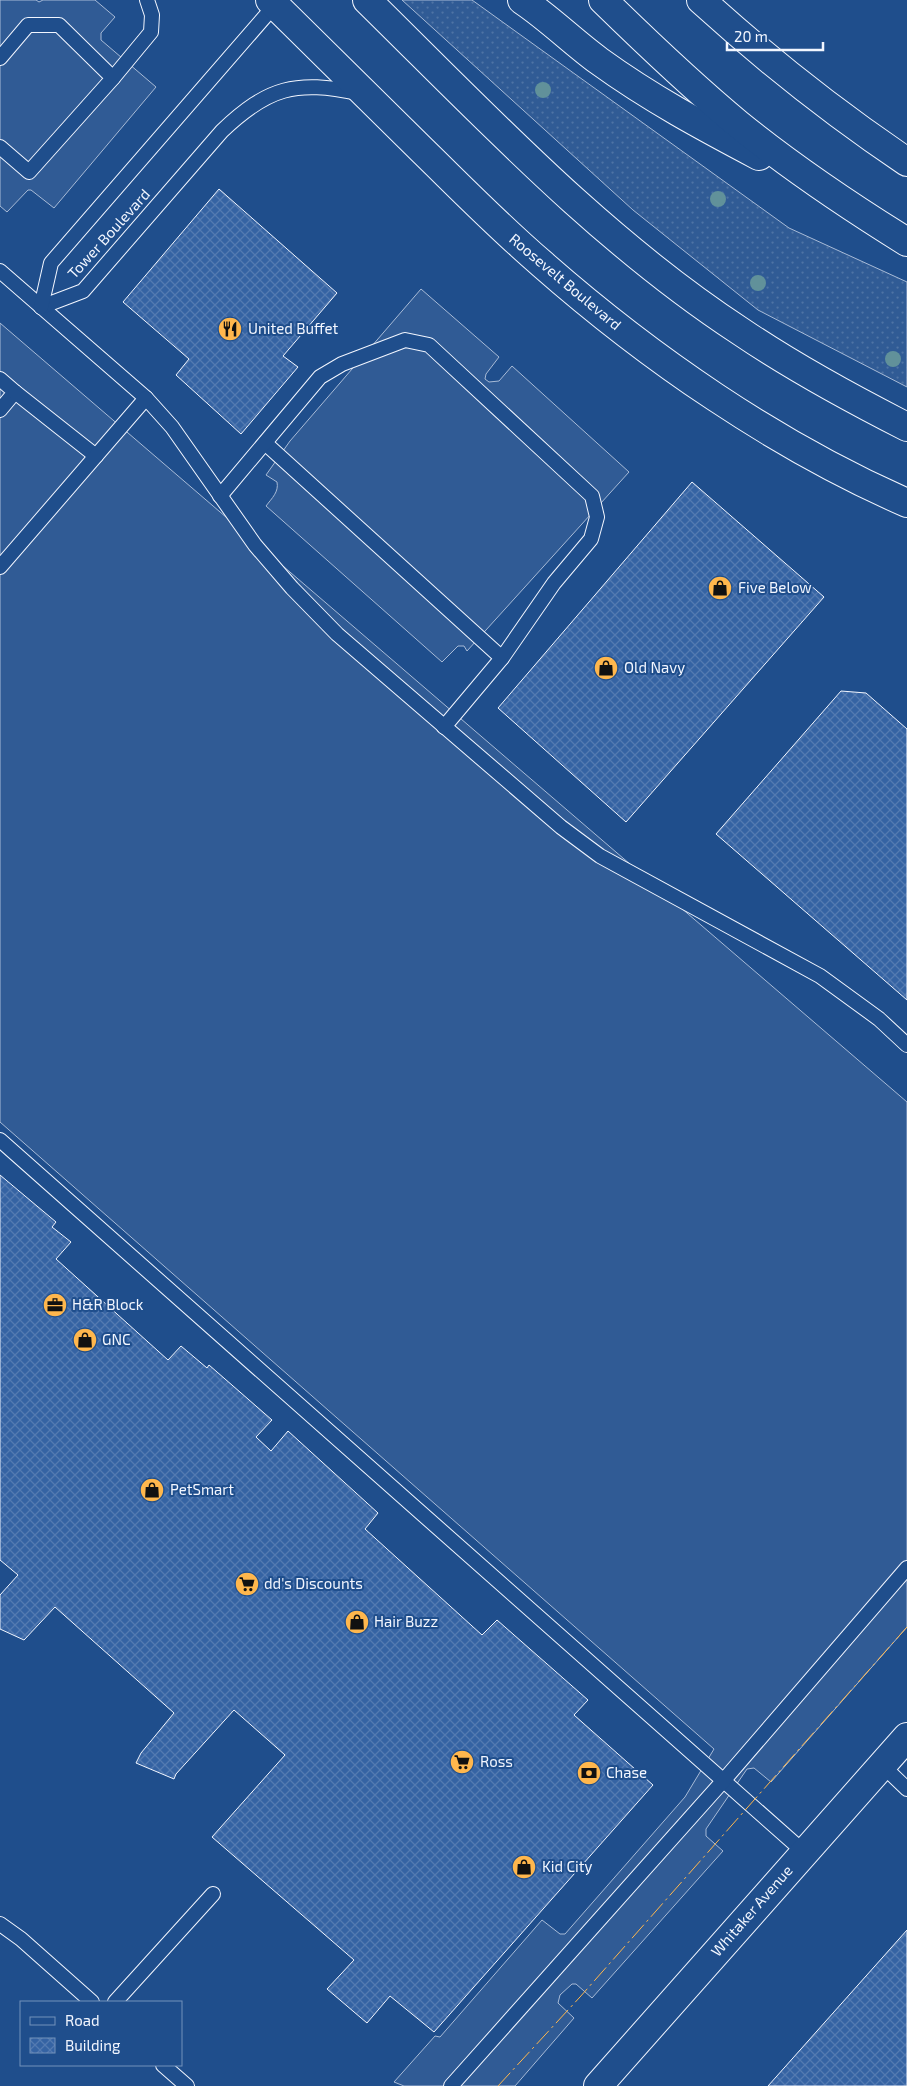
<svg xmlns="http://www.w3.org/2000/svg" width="907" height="2086" font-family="'Exo 2',sans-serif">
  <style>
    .grass { fill: url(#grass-dots); stroke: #a8bbd7 }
    .pitch { fill: #305b95; stroke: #a8bbd7 }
    .building { fill: url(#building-cross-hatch); stroke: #f2f6ff }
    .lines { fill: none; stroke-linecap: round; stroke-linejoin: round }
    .service-casing { stroke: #f2f6ff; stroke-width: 16 }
    .tertiary-casing { stroke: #f2f6ff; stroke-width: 30 }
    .trunk-casing { stroke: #f2f6ff; stroke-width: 30 }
    .service { stroke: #1f4e8c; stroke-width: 14 }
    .tertiary { stroke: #1f4e8c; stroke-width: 28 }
    .trunk { stroke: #1f4e8c; stroke-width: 28 }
    .power { stroke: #ffb74d; stroke-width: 1; stroke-dasharray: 18 4 2.5 4; stroke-linecap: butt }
    .tree { fill: #61919a }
    .labels { text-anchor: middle; stroke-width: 4; stroke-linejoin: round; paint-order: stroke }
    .street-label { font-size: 15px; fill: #f2f6ff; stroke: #1f4e8c }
    .poi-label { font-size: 15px; fill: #f2f6ff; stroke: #1f4e8c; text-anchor: start }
  </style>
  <defs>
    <pattern id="grass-dots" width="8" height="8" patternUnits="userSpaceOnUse" patternTransform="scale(1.25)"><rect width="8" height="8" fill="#305b95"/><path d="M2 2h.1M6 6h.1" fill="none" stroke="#4e73a5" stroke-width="1.8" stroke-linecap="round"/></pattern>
    <pattern id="building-cross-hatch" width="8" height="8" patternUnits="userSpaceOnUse" patternTransform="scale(1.25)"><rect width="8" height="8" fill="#3563a3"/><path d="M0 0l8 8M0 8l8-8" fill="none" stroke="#537ab1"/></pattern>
  </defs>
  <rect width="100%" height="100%" fill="#1f4e8c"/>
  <path class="grass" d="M402 0H472L789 228 907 282V387L758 310 633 210Z"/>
  <g class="pitch">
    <path d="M0 0H36L39 2 43 0H95L115 17 101 33V40L156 87 54 208 31 190H28L7 212 0 206Z"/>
    <path d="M421 289 499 357 486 374 485 379 489 382 499 381 512 366 629 472 467 651 464 646H458L442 662 266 506C272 498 279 492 277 482L266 475 290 441Z"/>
    <path d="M0 323 907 1102V1627L771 1782 754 1768 747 1769 706 1829V1836L723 1851 592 1998 576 1984H572L560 1995 558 2003 574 2018 515 2086H404L394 2082 435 2036 440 2037 542 1920 560 1934H565L685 1797 714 1749 0 1122Z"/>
  </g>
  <g class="building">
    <path d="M219 189 337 293 283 356 298 367 241 434 176 375 189 359 123 302Z"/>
    <path d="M692 482 824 597 626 822 498 708Z"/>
    <path d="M841 691 866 693 907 729V1000L716 834Z"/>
    <path d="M0 1175 56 1222 52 1227 71 1242 56 1259 168 1360 181 1346 207 1368 209 1365 272 1420 256 1437 271 1451 288 1431 378 1513 365 1529 482 1635 497 1620 588 1700 574 1715 653 1785 434 2032 390 1996 367 2023 327 1989 354 1960 212 1837 285 1755 234 1710 176 1774 174 1779 136 1763 141 1753 174 1713 55 1607 24 1640 0 1629V1595L18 1575 0 1560Z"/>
    <path d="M907 1930V2086H768Z"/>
  </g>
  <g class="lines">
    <g class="service-casing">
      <g id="service">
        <path d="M0 58 28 25H59L113 78 29 172 0 147"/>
        <path d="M113 78 151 32 152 15 147 0"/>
        <path d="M0 271 146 398 172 427 255 545 292 588 337 634 561 827 600 856 820 976 879 1019 907 1045"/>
        <path d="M41 307 83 291 222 131C268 87 296 80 358 93"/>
        <path d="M41 307 51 263 275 5"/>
        <path d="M0 379 15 392 0 410"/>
        <path d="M15 392 96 456"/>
        <path d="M265 443 502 658"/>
        <path d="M220 496 320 377 342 364 405 340 429 345 592 496 597 517 591 539 554 583 502 658 444 727"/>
        <path d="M0 567 146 398"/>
        <path d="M0 1140 804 1852"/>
        <path d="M882 1765 907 1789"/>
        <path d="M0 1924 21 1939 92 2002"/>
        <path d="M115 2002 213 1894"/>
        <path d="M163 2065 187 2086"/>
        <path d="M451 2086 724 1780 907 1568"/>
      </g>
    </g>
    <g class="tertiary-casing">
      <path id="tertiary" d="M598 2086 907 1737"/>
    </g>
    <g class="trunk-casing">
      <g id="trunk">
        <path d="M270 0C320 50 371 100 422 150 461 188 499 227 541 263 649 358 775 445 907 503"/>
        <path d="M367 0C485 116 601 240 740 331 793 367 850 398 907 427"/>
        <path d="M522 0C549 18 573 42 599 61 650 98 704 127 759 156"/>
        <path d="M603 0C647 43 691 85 738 124 791 167 849 206 907 242"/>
        <path d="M701 0C766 59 834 113 907 162"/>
      </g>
    </g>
    <use href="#service" class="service"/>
    <use href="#tertiary" class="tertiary"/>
    <use href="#trunk" class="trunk"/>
    <path class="power" d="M498 2086 580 1997 907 1627"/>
  </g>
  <g class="tree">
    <circle cx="543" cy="90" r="8"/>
    <circle cx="718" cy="199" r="8"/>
    <circle cx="758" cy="283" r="8"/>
    <circle cx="893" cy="359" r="8"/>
  </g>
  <defs>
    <g id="restaurant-disc" transform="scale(1.25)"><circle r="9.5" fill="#ffb74d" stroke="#1f4e8c"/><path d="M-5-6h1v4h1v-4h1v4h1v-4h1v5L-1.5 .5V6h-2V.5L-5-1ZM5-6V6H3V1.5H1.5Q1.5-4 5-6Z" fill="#111"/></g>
    <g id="shop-disc" transform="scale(1.25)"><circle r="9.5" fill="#ffb74d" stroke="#1f4e8c"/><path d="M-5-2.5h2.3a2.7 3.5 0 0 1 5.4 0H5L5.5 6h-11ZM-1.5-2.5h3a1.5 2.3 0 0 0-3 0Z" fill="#111"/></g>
    <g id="office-disc" transform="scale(1.25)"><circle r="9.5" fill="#ffb74d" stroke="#1f4e8c"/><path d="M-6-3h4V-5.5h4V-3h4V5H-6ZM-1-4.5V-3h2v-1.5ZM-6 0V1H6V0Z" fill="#111"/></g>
    <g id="supermarket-disc" transform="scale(1.25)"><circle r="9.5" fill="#ffb74d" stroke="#1f4e8c"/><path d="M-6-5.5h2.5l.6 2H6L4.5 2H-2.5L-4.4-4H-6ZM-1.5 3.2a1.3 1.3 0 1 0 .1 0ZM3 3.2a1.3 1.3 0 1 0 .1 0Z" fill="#111"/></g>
    <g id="bank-disc" transform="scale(1.25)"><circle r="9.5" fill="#ffb74d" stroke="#1f4e8c"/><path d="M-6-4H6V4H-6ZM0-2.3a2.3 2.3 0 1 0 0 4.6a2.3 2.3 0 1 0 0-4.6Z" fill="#111"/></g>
  </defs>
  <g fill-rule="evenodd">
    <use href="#restaurant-disc" x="230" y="329"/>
    <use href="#shop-disc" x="720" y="588"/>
    <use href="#shop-disc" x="606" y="668"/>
    <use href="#office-disc" x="55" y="1305"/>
    <use href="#shop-disc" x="85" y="1340"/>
    <use href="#shop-disc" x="152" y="1490"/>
    <use href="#supermarket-disc" x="247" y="1584"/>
    <use href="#shop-disc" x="357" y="1622"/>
    <use href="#supermarket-disc" x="462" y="1762"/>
    <use href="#bank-disc" x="589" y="1773"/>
    <use href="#shop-disc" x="524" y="1867"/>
  </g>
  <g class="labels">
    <g class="street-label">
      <text transform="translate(109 234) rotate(-48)" y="5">Tower Boulevard</text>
      <text transform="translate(565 282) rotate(40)" y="5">Roosevelt Boulevard</text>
      <text transform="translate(752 1911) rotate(-49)" y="5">Whitaker Avenue</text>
    </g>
    <g class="poi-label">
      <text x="248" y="334">United Buffet</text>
      <text x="738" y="593">Five Below</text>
      <text x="624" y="673">Old Navy</text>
      <text x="72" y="1310">H&amp;R Block</text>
      <text x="102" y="1345">GNC</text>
      <text x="170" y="1495">PetSmart</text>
      <text x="264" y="1589">dd's Discounts</text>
      <text x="374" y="1627">Hair Buzz</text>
      <text x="480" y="1767">Ross</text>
      <text x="606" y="1778">Chase</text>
      <text x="542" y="1872">Kid City</text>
    </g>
  </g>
  <rect x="20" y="2001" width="162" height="65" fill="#1f4e8c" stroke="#7391ba"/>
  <rect x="30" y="2017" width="25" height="8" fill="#1f4e8c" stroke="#7391ba"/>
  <text x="65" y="2026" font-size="15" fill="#f2f6ff">Road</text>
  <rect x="30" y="2038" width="25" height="15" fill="url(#building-cross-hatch)" stroke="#7391ba"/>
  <text x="65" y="2051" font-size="15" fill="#f2f6ff">Building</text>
  <path d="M727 42v8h96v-8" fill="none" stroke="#f2f6ff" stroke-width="2.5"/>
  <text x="734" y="42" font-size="15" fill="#f2f6ff" stroke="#1f4e8c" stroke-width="4" paint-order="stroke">20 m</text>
</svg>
